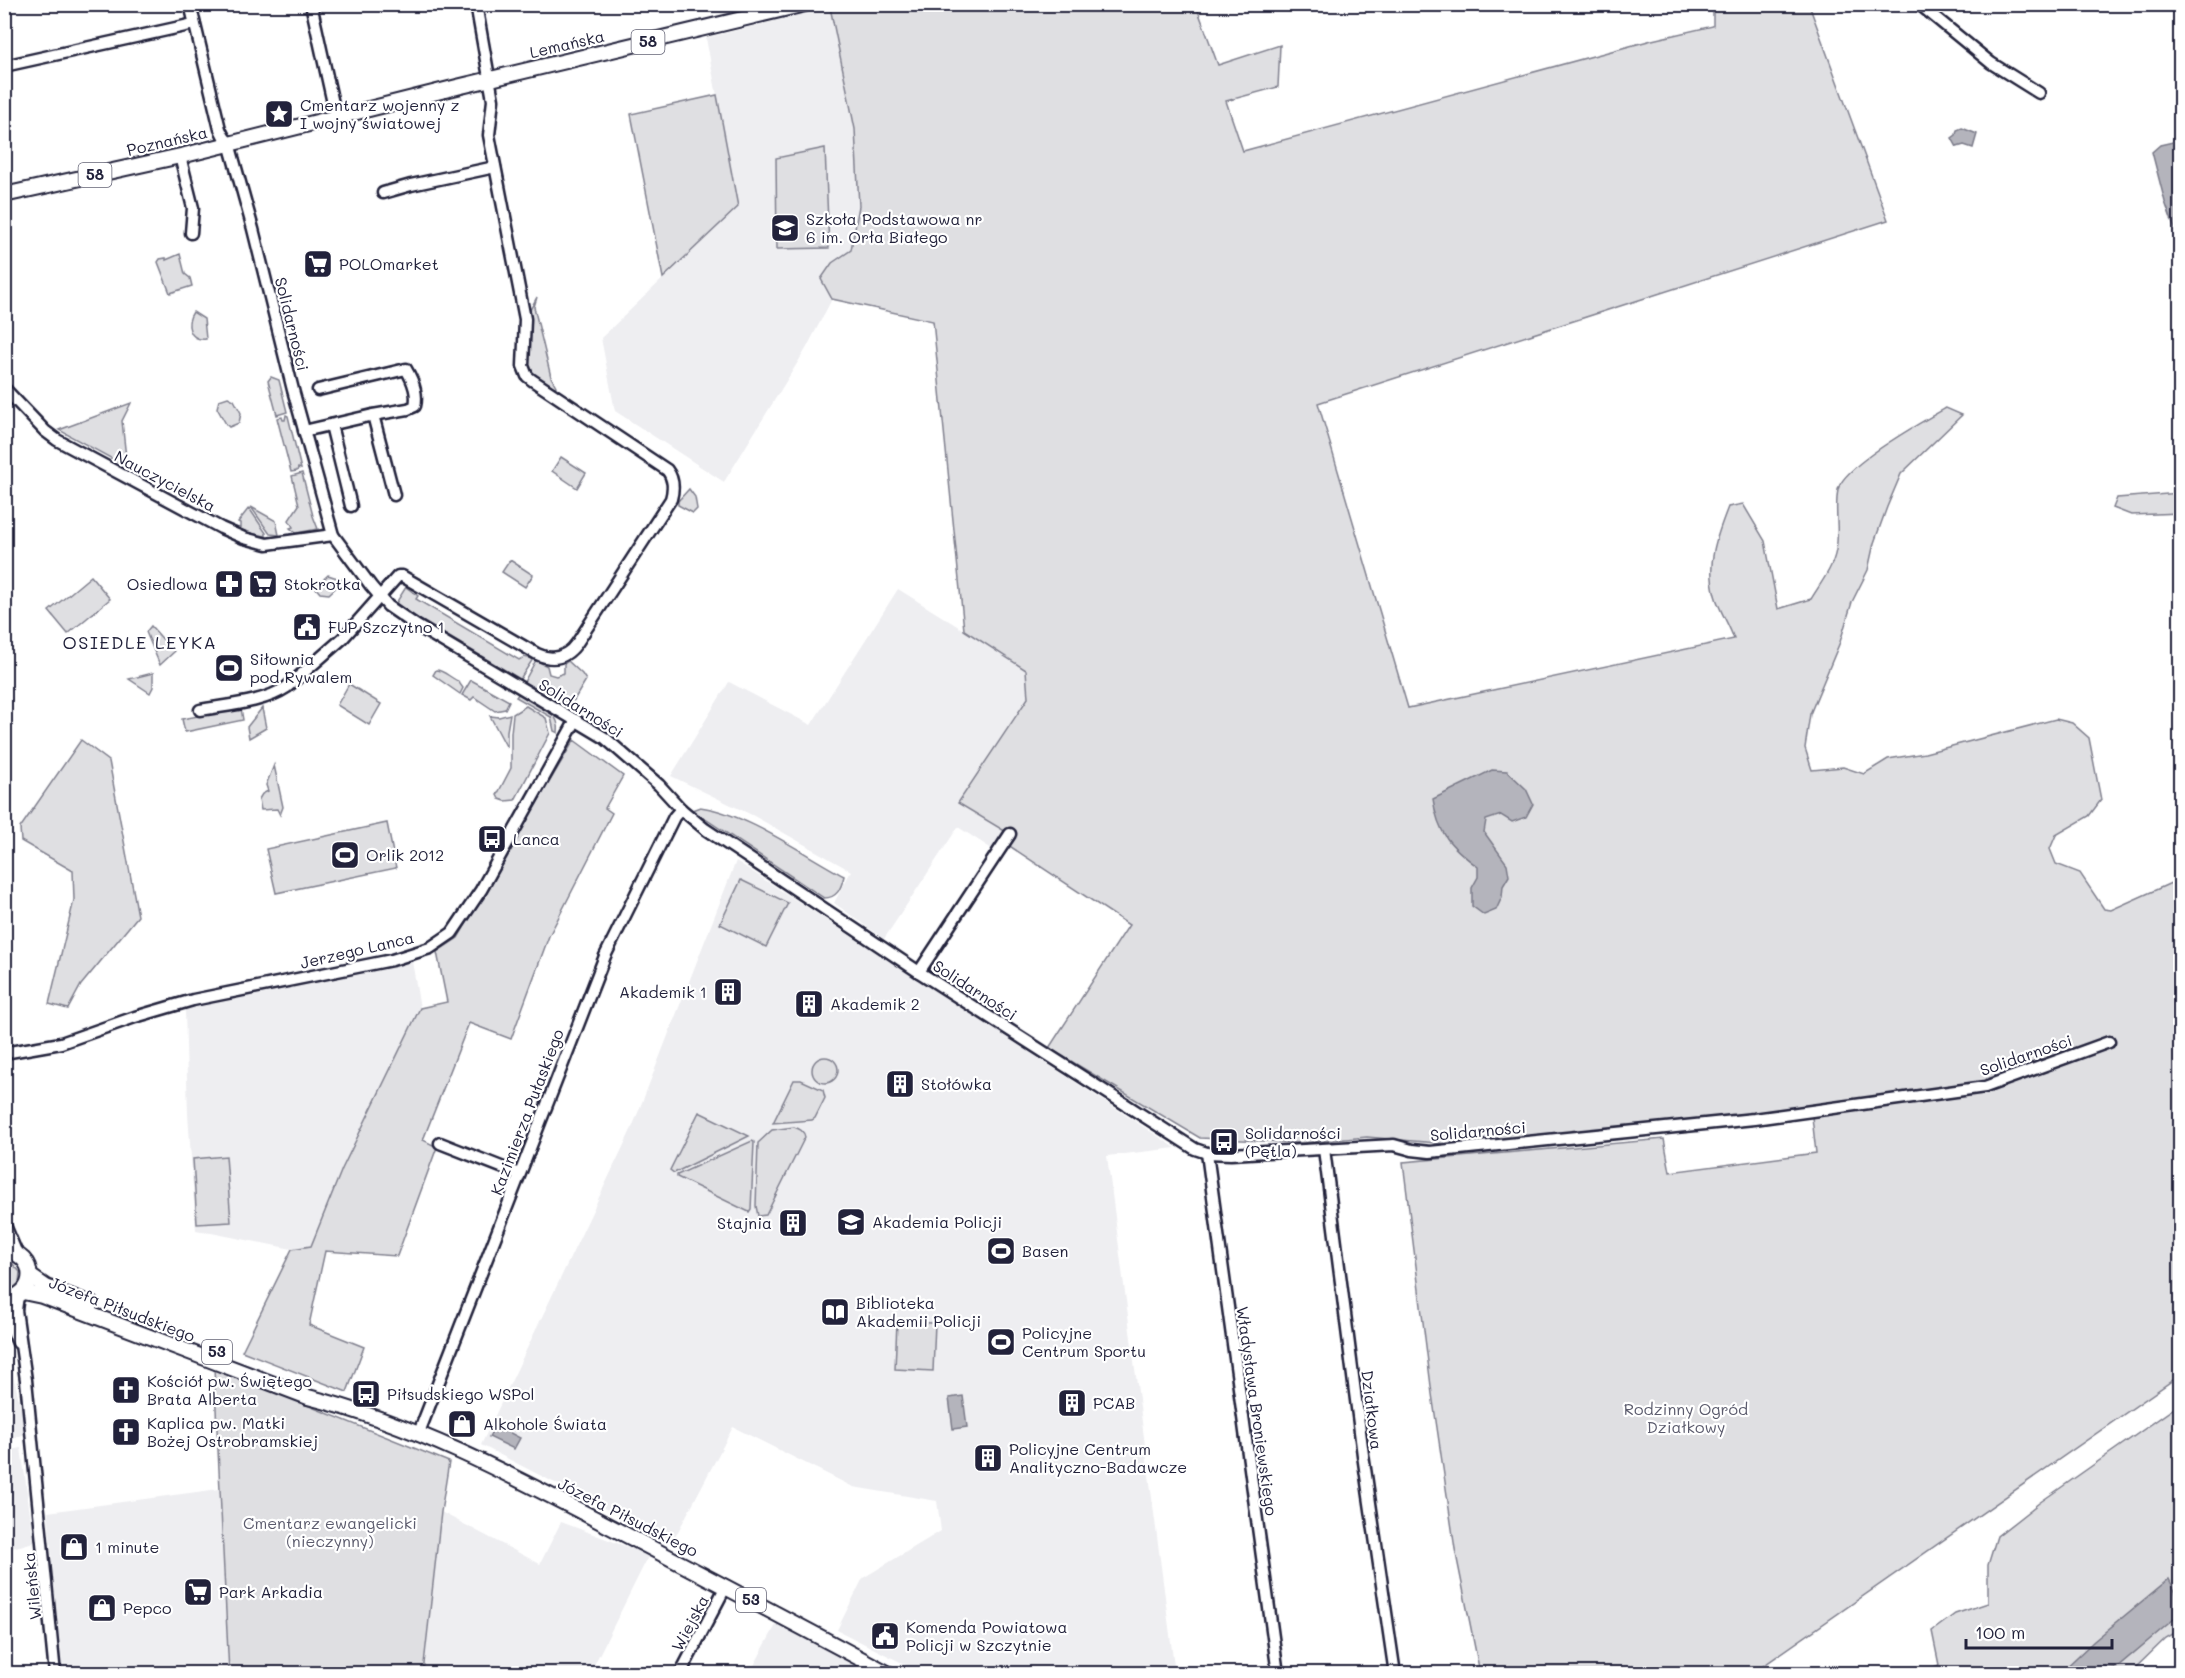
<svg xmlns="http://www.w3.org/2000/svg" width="2185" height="1678" font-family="Mali,sans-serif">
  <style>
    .built { fill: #eeeef1 }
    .green { fill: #dfdfe2; stroke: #80808e; stroke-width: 1.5 }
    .water { fill: #b4b4bc; stroke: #7a7a88; stroke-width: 1.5 }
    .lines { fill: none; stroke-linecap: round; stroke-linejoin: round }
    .minor-casing { stroke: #22223b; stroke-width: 15 }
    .major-casing { stroke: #22223b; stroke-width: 18 }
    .minor { stroke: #fff; stroke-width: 10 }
    .major { stroke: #fff; stroke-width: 14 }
    .labels { text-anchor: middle; stroke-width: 4.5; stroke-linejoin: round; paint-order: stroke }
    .shield { fill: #fff; stroke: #646476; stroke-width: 1.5 }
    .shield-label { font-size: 15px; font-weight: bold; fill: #22223b }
    .street-label { font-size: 16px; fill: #22223b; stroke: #fff }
    .poi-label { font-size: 16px; fill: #22223b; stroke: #fff; text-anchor: start }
    .park-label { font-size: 16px; fill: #5b5b6d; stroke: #fff }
    .neighbourhood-label { font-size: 18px; letter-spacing: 1.5px; fill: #22223b; stroke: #fff }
  </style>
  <rect width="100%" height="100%" fill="#fff"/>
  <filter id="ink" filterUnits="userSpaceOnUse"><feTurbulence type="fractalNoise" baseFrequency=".0167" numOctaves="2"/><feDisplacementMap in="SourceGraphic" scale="12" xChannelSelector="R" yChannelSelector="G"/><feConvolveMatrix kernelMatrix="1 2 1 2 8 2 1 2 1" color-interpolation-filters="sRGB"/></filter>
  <g filter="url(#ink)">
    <g class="built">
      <path d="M830 7 855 129 859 206 851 250 832 263 821 279 832 299 806 349 724 482 615 411 601 338 738 207 706 38Z"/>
      <path d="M898 589 1026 669 1028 698 958 803 1013 836 1001 855 958 827 884 939 834 903 851 871 754 816 671 776 729 682 811 725Z"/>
      <path d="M736 861 1176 1148 1107 1156 1175 1673H922L837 1630 863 1578 941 1531 937 1501 853 1487 733 1427 672 1543 481 1445 632 1128Z"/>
      <path d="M412 961 420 1008 342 1169 311 1246 292 1249 196 1230 188 1114 185 1010 276 989Z"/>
      <path d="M4 1337 27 1433 5 1442H4Z"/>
      <path d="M21 1448 34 1542 5 1550V1451Z"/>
      <path d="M219 1489 229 1673H61L48 1512Z"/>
      <path d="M441 1512 540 1564 561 1522 649 1555 590 1673H424Z"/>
      <path d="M777 1623 867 1673H750Z"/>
    </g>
    <g class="green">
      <path d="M843 4 1196 5 1218 65 1280 45 1278 87 1226 101 1243 151 1652 40 1713 26V11L1730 5H1809L1888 220 1318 403 1408 708 1734 639C1729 624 1719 610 1715 595 1706 564 1717 535 1728 507L1743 504 1765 541 1778 609 1811 599C1820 584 1833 568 1836 550 1840 531 1834 510 1838 490 1842 466 1923 421 1946 408L1962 415 1901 474 1887 507 1874 543 1868 570 1852 602 1840 642 1810 714 1805 748 1812 770 1843 767 1864 774 1888 759 1925 753 2056 719 2072 723 2089 738 2101 800 2089 816 2056 835 2050 849 2056 864 2080 873 2104 909 2111 910 2180 879V1375L1753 1673H1480L1455 1549 1432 1394 1403 1162 1664 1139 1670 1172 1816 1153 1812 1117 1805 1107 1460 1145 1367 1137 1302 1143 1200 1138 1049 1048 1129 925 1008 845 1013 836 958 803 1028 698 1026 670 964 630 933 321 832 299 821 279 832 263 851 250 859 206 855 129 830 7Z"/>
      <path d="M717 95 738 207 663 278 631 114Z"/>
      <path d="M825 148 829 248 777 249 776 158Z"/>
      <path d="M180 254 185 274 190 278 192 286 170 293 158 262 160 259 166 258V260Z"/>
      <path d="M537 297 534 307 551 377 556 386 554 388 534 374 528 363 531 330 530 310Z"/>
      <path d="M193 312 204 319 206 339C189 341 185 324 193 312Z"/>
      <path d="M271 377 279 380 287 412 277 415 268 381Z"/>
      <path d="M228 397 234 400 241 413 239 423 229 427 226 424 217 408 219 400Z"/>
      <path d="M131 403 122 421 127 467 59 430Z"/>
      <path d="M286 415 288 416 301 469 298 468 297 471 291 472 277 418 282 417 283 420H285Z"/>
      <path d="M561 457 586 473 577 488 552 471Z"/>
      <path d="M302 473 313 516 318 529 296 533 290 528 293 527 289 520 299 505 292 476Z"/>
      <path d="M689 489 695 497 697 509 693 513 678 505V501Z"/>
      <path d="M2180 493V513L2131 515 2113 508 2117 498Z"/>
      <path d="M251 507 276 521 279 535 270 534Z"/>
      <path d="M249 508 266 533V536L247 533 240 529V523L238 522Z"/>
      <path d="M510 560 533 575 525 587 502 572Z"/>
      <path d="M328 575 344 580 329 594 320 593 315 587Z"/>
      <path d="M91 576 110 599 68 634 49 611Z"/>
      <path d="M406 587 418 596 416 599 519 660 524 657 533 659 520 679 412 615 396 603Z"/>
      <path d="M151 626 174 652 160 665 146 632Z"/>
      <path d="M536 660 547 666 549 674 556 676 564 673V664L568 661 582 674 586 680 571 705 564 707 524 682Z"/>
      <path d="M436 670C444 670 450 678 458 681L463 688 460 694 433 675Z"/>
      <path d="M153 673V687L150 693 129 679Z"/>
      <path d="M471 680 509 701 505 709 495 711 474 697 471 700 462 695Z"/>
      <path d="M349 684 381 704 369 725 337 705Z"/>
      <path d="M519 693C535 702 562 711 558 733L554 731 551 717 516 697Z"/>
      <path d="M526 706 546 718 550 733 515 800 505 801 499 799 497 795 511 768V733L513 714Z"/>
      <path d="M241 708 243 720 185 732 182 719Z"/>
      <path d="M262 708 266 728 249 738 247 727Z"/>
      <path d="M510 714 507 731V748L490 716 499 717Z"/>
      <path d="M81 740 109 761 138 916 81 985 68 1009 49 1004 74 900 73 871 21 841 20 828Z"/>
      <path d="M574 740 623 776 605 808 612 813 549 936 511 1039 469 1023 423 1140 437 1147 397 1256 325 1251 309 1325 364 1347 347 1392 242 1351 292 1249 311 1246 342 1169 420 1008 447 1002 437 952 458 938Z"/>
      <path d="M274 765 283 807 280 815 277 809 261 810 259 799 262 794 268 791 266 785Z"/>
      <path d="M700 807C746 813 803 854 844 876 841 889 837 898 824 898L692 810Z"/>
      <path d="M387 823 396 868 276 893 266 849Z"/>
      <path d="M741 880 788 903 766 947 720 924Z"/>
      <circle cx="825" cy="1070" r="13"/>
      <path d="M794 1080H801L823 1090 825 1098 815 1118 812 1120 773 1123Z"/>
      <path d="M699 1112 749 1136 674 1173 670 1170Z"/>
      <path d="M794 1127C800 1129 804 1131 805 1137L766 1215 758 1216 756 1206 758 1143 772 1130Z"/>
      <path d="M752 1141 754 1142 751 1209 749 1212 677 1177V1175Z"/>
      <path d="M226 1156 231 1222 197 1224 193 1159Z"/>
      <path d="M4 1262 12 1263 20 1272 19 1283 12 1289 5 1290Z"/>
      <path d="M897 1322 935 1323 933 1371 895 1369Z"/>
      <path d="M214 1368 449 1462 441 1512 423 1673H229Z"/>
      <path d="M2180 1404V1630L2166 1638 2130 1673 1916 1674 1939 1665 1932 1631 1955 1614 1988 1603V1565L1997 1536 2039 1503Z"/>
    </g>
    <g class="water">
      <path d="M1962 128 1977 134 1973 148 1964 145 1957 147 1952 138 1956 135 1957 130Z"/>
      <path d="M2177 141 2180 147V243L2165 202 2152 152 2160 145Z"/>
      <path d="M1492 770 1507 771 1526 789 1533 804 1526 817 1512 822 1501 815 1486 820 1484 832 1507 864 1509 876 1503 886 1502 897 1496 910 1484 915 1472 906V888L1478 877V867C1450 846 1438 834 1433 799Z"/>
      <path d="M963 1396 967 1427 953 1429 949 1398Z"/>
      <path d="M495 1425 520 1438 514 1449 489 1437Z"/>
      <path d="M2169 1579 2180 1601V1614L2117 1667 2101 1673H2060L2094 1641Z"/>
    </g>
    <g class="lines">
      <g class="minor-casing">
        <g id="minor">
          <path d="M190 4 220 129 224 137 229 143 253 229 293 390 333 535 371 586 388 606 417 626 605 738 659 785 681 809 705 829 919 972 1195 1149 1207 1153 1231 1154 1394 1145 1412 1150 1430 1152 1754 1119 1985 1087 2109 1042"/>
          <path d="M311 4 336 117"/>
          <path d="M1919 4 1991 63 2039 93"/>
          <path d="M4 66 194 24"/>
          <path d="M180 156 193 208 191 233"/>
          <path d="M383 193 411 185 495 167"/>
          <path d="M4 388 45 431 57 440 221 528 244 538 267 544 333 535"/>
          <path d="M373 415 394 495"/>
          <path d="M331 425 351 506"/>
          <path d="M304 431 373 415 408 409 415 406C418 394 412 379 406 369L318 390"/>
          <path d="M200 710C227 705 263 703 287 687L343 638 398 576H402L537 654C554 662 567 657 577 643L671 499C674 488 674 479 667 470L532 380 527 376 523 366 525 319 489 135 493 100 476 4"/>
          <path d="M919 972 1010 834"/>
          <path d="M4 1053 61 1043 135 1017 193 1000 392 960 430 948 452 933 481 890 576 720"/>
          <path d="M440 1143 519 1174"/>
          <path d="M1324 1149 1363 1455 1395 1674"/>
          <path d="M1207 1153 1278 1674"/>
          <path d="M4 1223 17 1254"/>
          <path d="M18 1296 16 1310 26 1380 55 1674"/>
          <path d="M4 1311 18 1343"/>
          <path d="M418 1435 605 956 674 817 681 809"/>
          <path d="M680 1674 726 1586"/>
        </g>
      </g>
      <g class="major-casing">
        <g id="major">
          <path d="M4 195 185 155 457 87 805 4"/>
          <path d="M4 1251C38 1253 38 1297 4 1299"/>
          <path d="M30 1276 46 1287 91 1304"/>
          <path d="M23 1292 42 1296 308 1397C423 1426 528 1484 632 1538 718 1583 804 1628 889 1674"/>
        </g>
      </g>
      <use href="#minor" class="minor"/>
      <use href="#major" class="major"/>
    </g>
  </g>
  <defs>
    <g id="sight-square" transform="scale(1.5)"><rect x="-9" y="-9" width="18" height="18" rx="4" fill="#22223b" stroke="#fff"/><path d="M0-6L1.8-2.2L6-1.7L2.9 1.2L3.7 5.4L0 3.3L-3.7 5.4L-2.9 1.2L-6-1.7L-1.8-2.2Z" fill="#fff"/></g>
    <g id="school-square" transform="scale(1.5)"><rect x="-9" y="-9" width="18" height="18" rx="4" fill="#22223b" stroke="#fff"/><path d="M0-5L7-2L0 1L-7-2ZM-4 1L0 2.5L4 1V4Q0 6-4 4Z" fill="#fff"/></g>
    <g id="supermarket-square" transform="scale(1.5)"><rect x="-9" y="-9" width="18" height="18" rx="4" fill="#22223b" stroke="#fff"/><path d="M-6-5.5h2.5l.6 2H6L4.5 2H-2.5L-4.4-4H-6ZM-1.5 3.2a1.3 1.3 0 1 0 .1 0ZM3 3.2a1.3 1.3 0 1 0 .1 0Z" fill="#fff"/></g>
    <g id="pharmacy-square" transform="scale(1.5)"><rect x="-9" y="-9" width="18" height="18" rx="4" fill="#22223b" stroke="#fff"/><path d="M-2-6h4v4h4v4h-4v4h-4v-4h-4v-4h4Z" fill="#fff"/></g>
    <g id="civic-square" transform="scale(1.5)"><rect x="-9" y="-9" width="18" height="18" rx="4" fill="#22223b" stroke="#fff"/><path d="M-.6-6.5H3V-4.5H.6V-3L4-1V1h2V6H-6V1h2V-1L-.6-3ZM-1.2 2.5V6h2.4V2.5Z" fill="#fff"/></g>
    <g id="stadium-square" transform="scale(1.5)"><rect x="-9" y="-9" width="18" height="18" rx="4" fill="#22223b" stroke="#fff"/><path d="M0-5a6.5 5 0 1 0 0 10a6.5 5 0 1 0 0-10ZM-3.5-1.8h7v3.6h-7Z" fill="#fff"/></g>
    <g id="bus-square" transform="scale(1.5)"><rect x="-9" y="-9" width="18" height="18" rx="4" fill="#22223b" stroke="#fff"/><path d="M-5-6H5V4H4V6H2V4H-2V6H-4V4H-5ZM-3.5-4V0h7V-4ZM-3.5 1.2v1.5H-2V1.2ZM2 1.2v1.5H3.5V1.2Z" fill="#fff"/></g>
    <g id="building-square" transform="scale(1.5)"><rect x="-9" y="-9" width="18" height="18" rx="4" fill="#22223b" stroke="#fff"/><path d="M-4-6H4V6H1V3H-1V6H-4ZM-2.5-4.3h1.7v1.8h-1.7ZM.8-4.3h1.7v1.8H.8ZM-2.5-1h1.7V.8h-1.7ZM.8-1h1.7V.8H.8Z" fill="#fff"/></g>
    <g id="university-square" transform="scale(1.5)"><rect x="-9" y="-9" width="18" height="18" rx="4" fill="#22223b" stroke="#fff"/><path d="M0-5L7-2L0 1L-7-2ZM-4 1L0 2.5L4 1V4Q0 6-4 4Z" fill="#fff"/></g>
    <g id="library-square" transform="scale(1.5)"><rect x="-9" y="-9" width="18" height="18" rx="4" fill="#22223b" stroke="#fff"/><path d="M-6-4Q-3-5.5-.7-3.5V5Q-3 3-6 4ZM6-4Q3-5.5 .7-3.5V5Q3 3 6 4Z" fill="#fff"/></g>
    <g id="church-square" transform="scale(1.5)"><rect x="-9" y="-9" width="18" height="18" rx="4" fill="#22223b" stroke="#fff"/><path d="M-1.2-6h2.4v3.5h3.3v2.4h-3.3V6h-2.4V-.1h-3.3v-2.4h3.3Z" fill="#fff"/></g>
    <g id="shop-square" transform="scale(1.5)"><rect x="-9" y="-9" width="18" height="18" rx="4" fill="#22223b" stroke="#fff"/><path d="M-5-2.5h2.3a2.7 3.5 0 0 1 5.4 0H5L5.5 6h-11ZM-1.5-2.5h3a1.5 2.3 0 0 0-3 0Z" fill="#fff"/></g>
  </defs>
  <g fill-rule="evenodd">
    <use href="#sight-square" x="279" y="114"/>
    <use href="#school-square" x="785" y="228"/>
    <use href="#supermarket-square" x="318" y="264"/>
    <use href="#pharmacy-square" x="229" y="584"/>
    <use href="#supermarket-square" x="263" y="584"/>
    <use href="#civic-square" x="307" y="627"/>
    <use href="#stadium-square" x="229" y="668"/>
    <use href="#bus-square" x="492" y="839"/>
    <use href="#stadium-square" x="345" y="855"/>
    <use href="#building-square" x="728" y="992"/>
    <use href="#building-square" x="809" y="1004"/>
    <use href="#building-square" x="900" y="1084"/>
    <use href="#bus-square" x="1224" y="1142"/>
    <use href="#university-square" x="851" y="1222"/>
    <use href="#building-square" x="793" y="1223"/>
    <use href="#stadium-square" x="1001" y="1251"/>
    <use href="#library-square" x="835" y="1312"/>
    <use href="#stadium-square" x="1001" y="1342"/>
    <use href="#church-square" x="126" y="1390"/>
    <use href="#bus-square" x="366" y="1394"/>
    <use href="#building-square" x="1072" y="1403"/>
    <use href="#shop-square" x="462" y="1424"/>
    <use href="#church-square" x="126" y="1432"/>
    <use href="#building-square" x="988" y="1458"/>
    <use href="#shop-square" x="74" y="1547"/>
    <use href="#supermarket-square" x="198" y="1592"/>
    <use href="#shop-square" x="102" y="1608"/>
    <use href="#civic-square" x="885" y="1636"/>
  </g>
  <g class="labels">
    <g class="shield">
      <rect x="631.5" y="30" width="33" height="24" rx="4.5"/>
      <rect x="78.5" y="163" width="33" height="24" rx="4.5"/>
      <rect x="202" y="1340" width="30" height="24" rx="4.5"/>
      <rect x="736" y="1588" width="30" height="24" rx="4.5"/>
    </g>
    <g class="shield-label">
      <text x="648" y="47">58</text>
      <text x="95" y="180">58</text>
      <text x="217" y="1357">53</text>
      <text x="751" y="1605">53</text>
    </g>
    <g class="street-label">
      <text transform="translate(567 44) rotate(-13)" y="6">Lemańska</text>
      <text transform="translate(167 141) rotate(-13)" y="6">Poznańska</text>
      <text transform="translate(292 324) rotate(76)" y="6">Solidarności</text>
      <text transform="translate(165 481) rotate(28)" y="6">Nauczycielska</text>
      <text transform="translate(581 708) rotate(32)" y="6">Solidarności</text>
      <text transform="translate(357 950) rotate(-13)" y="6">Jerzego Lanca</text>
      <text transform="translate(975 990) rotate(33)" y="6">Solidarności</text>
      <text transform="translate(2026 1055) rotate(-19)" y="6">Solidarności</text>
      <text transform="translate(527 1112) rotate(-69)" y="6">Kazimierza Pułaskiego</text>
      <text transform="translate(1478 1131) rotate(-5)" y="6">Solidarności</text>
      <text transform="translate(122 1309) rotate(21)" y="6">Józefa Piłsudskiego</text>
      <text transform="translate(1372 1410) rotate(83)" y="6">Działkowa</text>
      <text transform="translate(1257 1411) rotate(82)" y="6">Władysława Broniewskiego</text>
      <text transform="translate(628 1517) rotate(27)" y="6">Józefa Piłsudskiego</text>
      <text transform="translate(32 1586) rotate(-96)" y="6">Wileńska</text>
      <text transform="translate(690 1623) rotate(-62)" y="6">Wiejska</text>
    </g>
    <g class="poi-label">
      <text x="300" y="111">Cmentarz wojenny z<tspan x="300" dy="18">I wojny światowej</tspan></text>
      <text x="806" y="225">Szkoła Podstawowa nr<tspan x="806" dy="18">6 im. Orła Białego</tspan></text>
      <text x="339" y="270">POLOmarket</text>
      <text x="208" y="590" text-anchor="end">Osiedlowa</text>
      <text x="284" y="590">Stokrotka</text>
      <text x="328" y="633">FUP Szczytno 1</text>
      <text x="250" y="665">Siłownia<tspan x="250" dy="18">pod Rywalem</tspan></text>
      <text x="513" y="845">Lanca</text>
      <text x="366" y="861">Orlik 2012</text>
      <text x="707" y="998" text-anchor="end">Akademik 1</text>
      <text x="830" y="1010">Akademik 2</text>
      <text x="921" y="1090">Stołówka</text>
      <text x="1245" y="1139">Solidarności<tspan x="1245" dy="18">(Pętla)</tspan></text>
      <text x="872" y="1228">Akademia Policji</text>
      <text x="772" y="1229" text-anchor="end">Stajnia</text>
      <text x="1022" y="1257">Basen</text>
      <text x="856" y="1309">Biblioteka<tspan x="856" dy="18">Akademii Policji</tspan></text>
      <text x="1022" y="1339">Policyjne<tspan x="1022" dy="18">Centrum Sportu</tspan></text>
      <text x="147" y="1387">Kościół pw. Świętego<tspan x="147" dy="18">Brata Alberta</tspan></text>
      <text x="387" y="1400">Piłsudskiego WSPol</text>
      <text x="1093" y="1409">PCAB</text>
      <text x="147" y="1429">Kaplica pw. Matki<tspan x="147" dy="18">Bożej Ostrobramskiej</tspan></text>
      <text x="483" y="1430">Alkohole Świata</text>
      <text x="1009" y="1455">Policyjne Centrum<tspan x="1009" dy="18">Analityczno-Badawcze</tspan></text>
      <text x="95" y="1553">1 minute</text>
      <text x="219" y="1598">Park Arkadia</text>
      <text x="123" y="1614">Pepco</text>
      <text x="906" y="1633">Komenda Powiatowa<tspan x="906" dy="18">Policji w Szczytnie</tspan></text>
    </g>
    <g class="park-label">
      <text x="1686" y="1415">Rodzinny Ogród<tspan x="1686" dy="18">Działkowy</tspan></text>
      <text x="330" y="1529">Cmentarz ewangelicki<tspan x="330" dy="18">(nieczynny)</tspan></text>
    </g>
    <g class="neighbourhood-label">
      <text x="140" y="649">OSIEDLE LEYKA</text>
    </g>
  </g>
  <rect width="2185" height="1678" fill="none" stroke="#fff" stroke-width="24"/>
  <rect x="12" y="12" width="2161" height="1654" fill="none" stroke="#22223b" stroke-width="2" filter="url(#ink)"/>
  <path d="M1966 1639v9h146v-9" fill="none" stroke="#22223b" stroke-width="3"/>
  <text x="1975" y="1639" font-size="18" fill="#22223b" stroke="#ffffff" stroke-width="4.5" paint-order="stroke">100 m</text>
</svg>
